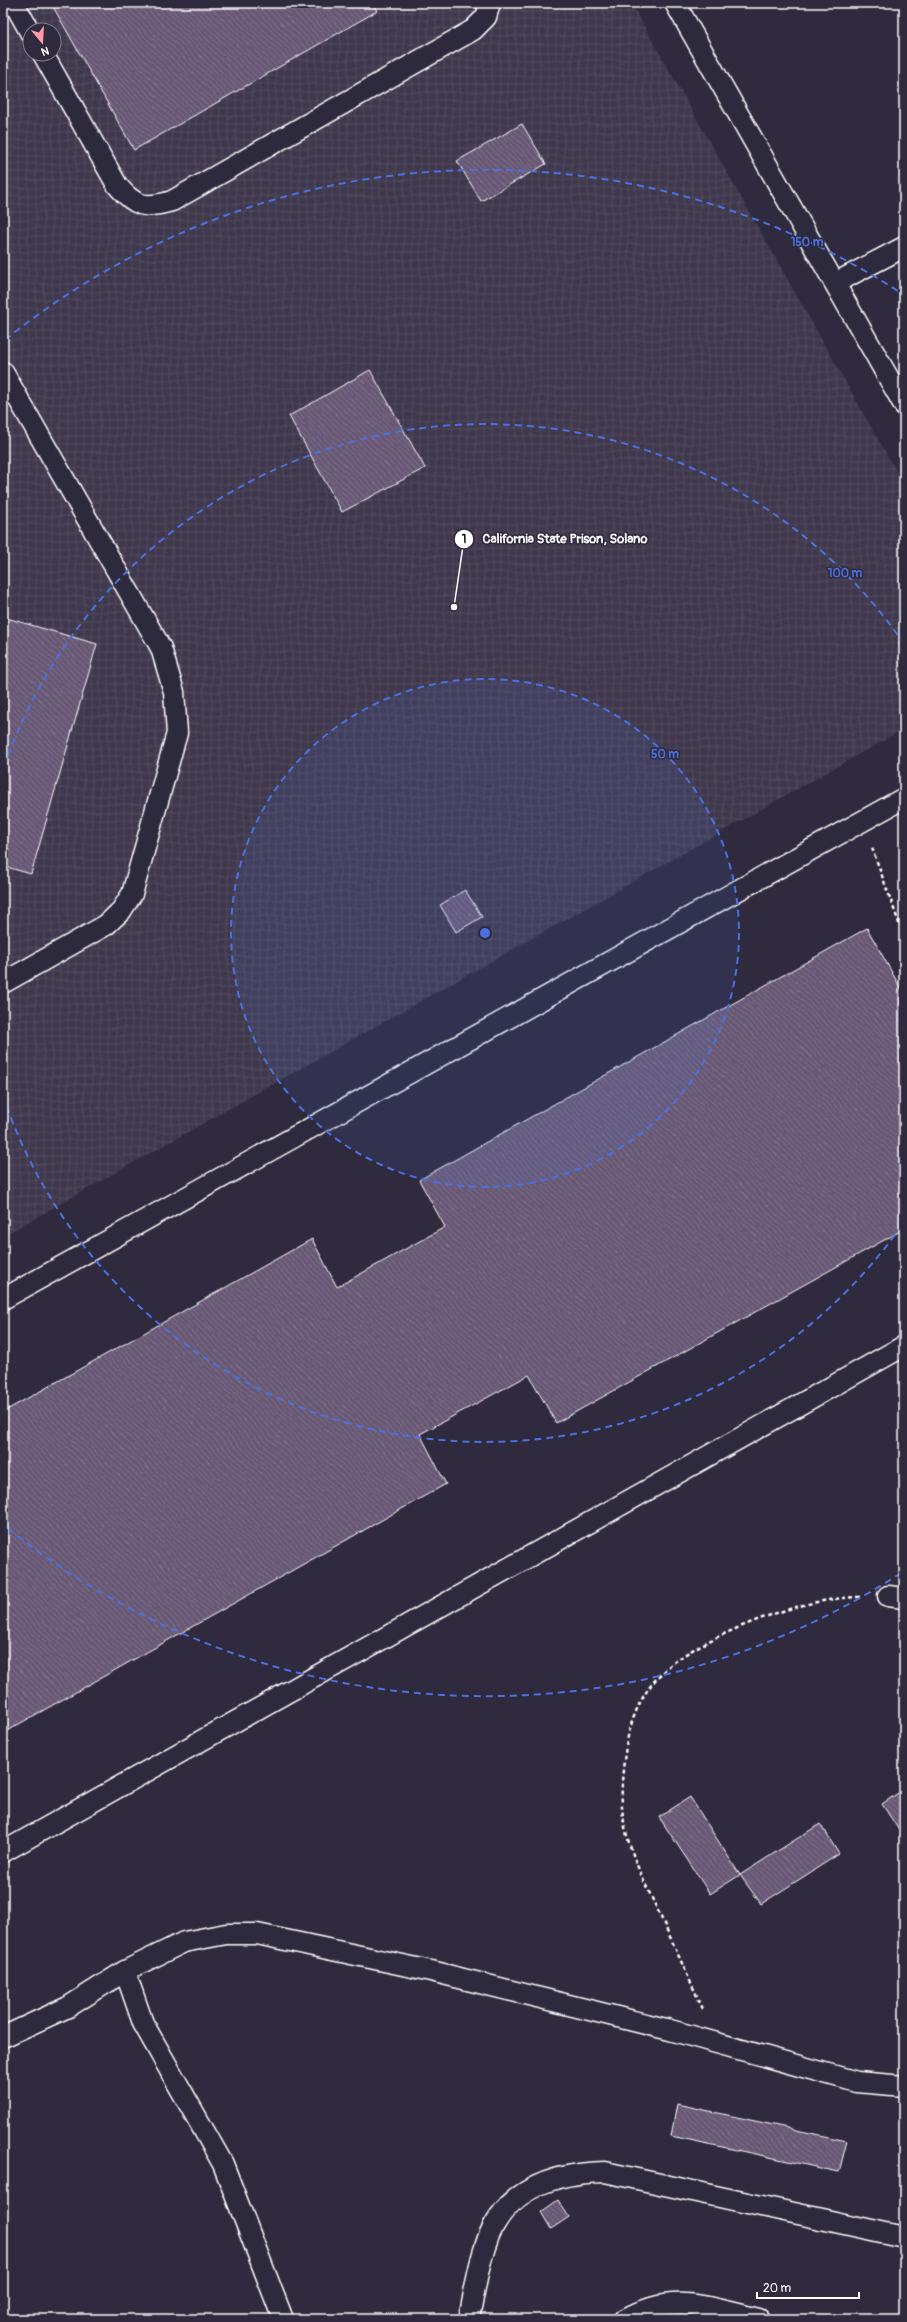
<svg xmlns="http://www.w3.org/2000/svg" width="907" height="2322" font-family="Pangolin,sans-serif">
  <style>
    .industrial { fill: url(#industrial-grid); fill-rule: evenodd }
    .building { fill: url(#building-back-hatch); stroke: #fff }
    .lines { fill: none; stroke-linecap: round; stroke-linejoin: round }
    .lane-casing { stroke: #fff; stroke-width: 23 }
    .path { stroke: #fff; stroke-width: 2.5; stroke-dasharray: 4 3; stroke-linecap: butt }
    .lane { stroke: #2f2a3d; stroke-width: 20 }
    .ring { fill: none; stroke: #4a71e0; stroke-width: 2; stroke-dasharray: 7 5 }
    .centre { fill: #4a71e0; stroke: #2f2a3d; stroke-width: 2 }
    .ring-label { font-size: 12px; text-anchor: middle; font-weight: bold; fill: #4a71e0; stroke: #2f2a3d; stroke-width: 3; stroke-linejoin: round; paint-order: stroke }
    .leader { fill: none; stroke: #fff; stroke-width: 1.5 }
    .callout-dot { fill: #fff; stroke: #2f2a3d; stroke-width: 1.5 }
    .mark-label { font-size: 12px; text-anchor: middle; font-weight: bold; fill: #111 }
    .callout-label { font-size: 13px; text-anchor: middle; font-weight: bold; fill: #fff; stroke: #2f2a3d; stroke-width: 3; stroke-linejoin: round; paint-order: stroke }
  </style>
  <defs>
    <pattern id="industrial-grid" width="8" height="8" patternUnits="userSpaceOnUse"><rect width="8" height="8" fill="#40384e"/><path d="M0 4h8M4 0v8" fill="none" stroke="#534c60"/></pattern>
    <pattern id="building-back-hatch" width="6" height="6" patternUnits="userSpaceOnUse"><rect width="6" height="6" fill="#675975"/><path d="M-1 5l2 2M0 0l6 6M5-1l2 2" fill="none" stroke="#7e728a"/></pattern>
  </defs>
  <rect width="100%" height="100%" fill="#2f2a3d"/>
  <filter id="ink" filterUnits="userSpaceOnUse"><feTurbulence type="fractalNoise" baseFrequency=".025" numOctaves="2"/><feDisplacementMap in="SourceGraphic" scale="8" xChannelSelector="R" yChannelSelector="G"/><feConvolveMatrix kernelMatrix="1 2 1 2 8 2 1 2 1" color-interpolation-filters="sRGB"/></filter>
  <g filter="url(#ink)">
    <path class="industrial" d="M3 3H631L904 485V729L3 1236ZM30 30H54V54H30Z"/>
    <g class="building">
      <path d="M51 3H373L377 11 134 150Z"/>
      <path d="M522 124 546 164 481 201 457 161Z"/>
      <path d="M370 370 425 468 342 512 289 416Z"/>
      <path d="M3 617 97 644 31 874 3 866Z"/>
      <path d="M904 628V646L899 645Z"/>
      <path d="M465 890 482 917 456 932 440 905Z"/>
      <path d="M867 928 904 994V1229L556 1423 529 1375 420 1434 446 1484 3 1733V1412L312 1239 337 1287 445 1227 419 1180Z"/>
      <path d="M904 1789V1838L882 1804Z"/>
      <path d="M690 1797 740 1875 710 1894 659 1817Z"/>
      <path d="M820 1824 839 1854 761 1904 740 1875Z"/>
      <path d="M677 2104 847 2141 839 2172 671 2136Z"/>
      <path d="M558 2200 569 2217 551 2229 541 2212Z"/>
    </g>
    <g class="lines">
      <g class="lane-casing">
        <g id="lane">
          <path d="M14 3 30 32"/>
          <path d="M675 3 904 405"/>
          <path d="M43 54 117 185C135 207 145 209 172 201L473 30 486 17 490 3"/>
          <path d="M835 283 904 247"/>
          <path d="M3 372 161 648 174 692 177 733 132 894 121 911 106 925 3 983"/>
          <path d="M3 1299 904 798"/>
          <path d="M888 1596 904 1598"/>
          <path d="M3 1852 904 1346"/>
          <path d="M125 1971 143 2023 223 2164 283 2319"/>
          <path d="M3 2037 68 2007 125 1971 184 1942 226 1934H257L431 1971 670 2030 857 2082 904 2086"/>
          <path d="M469 2319C474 2295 477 2270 485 2247 501 2191 552 2173 605 2172L904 2237"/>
          <path d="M625 2319C675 2291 707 2308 759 2319"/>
        </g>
      </g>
      <g class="path">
        <path d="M872 848 899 923 904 933"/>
        <path d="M703 2009C688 1977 674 1945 659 1913 643 1879 625 1845 622 1807 621 1784 623 1764 627 1741 639 1683 672 1657 724 1634 766 1615 813 1598 860 1597"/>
      </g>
      <use href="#lane" class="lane"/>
    </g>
  </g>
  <circle cx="485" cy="933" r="254" fill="#4a71e0" fill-opacity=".12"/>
  <g class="ring">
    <circle cx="485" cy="933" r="254"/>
    <path d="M902 1225A509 509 0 0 1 4 1099M4 767A509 509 0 0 1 902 641"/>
    <path d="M901 1573A763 763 0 0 1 5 1526M5 340A763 763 0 0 1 901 293"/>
  </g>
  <circle cx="485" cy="933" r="6" class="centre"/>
  <g class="ring-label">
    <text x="807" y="246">150 m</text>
    <text x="845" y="577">100 m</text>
    <text x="665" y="758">50 m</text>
  </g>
  <path class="leader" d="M454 607L464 539"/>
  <g class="callout-dot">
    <circle cx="454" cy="607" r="4"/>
    <circle cx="464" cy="539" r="10"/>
  </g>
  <g class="mark-label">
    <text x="464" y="543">1</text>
  </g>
  <g class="callout-label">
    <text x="565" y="543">California State Prison, Solano</text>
  </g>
  <rect width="907" height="2322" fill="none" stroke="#2f2a3d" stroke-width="16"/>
  <rect x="8" y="8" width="891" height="2306" fill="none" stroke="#fff" stroke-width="1.5" filter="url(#ink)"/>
  <g transform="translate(42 42) rotate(162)"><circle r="19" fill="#2f2a3d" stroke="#827f8b"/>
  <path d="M0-3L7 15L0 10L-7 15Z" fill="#ff9aa2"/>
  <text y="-6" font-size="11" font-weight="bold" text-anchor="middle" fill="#ffffff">N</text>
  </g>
  <path d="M757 2292v6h102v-6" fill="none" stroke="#ffffff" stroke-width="2"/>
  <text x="763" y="2292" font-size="12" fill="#ffffff" stroke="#2f2a3d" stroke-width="3" paint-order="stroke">20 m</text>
</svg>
